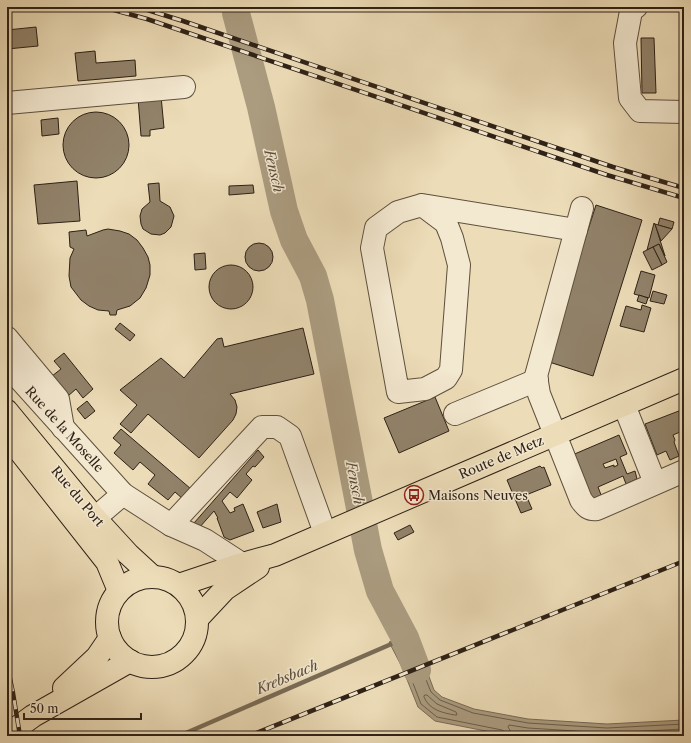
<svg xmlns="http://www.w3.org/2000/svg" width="691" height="743" font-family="'Libre Caslon Text',serif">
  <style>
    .water { fill: #ab9c80; stroke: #796b56 }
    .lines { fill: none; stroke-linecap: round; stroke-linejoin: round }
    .shore { stroke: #6c5e4b; stroke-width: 1 }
    .stream { stroke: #796b56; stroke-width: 4.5 }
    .river { stroke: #ab9c80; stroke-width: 28 }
    .building { fill: #91826a; stroke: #2e2116; fill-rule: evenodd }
    .minor-casing { stroke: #5e503e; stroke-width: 24 }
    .major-casing { stroke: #2e2116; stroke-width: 24 }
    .minor { stroke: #f3e8d0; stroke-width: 22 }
    .major { stroke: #ecdcb7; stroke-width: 22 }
    .rail-casing { stroke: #2e2116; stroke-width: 4.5 }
    .rail { stroke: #f3e8d0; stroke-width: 3; stroke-dasharray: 9; stroke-linecap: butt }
    .labels { text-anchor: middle; stroke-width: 3; stroke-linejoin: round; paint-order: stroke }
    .street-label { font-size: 13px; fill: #2e2116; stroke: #f3e8d0 }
    .poi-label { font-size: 13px; fill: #2e2116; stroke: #f3e8d0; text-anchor: start }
    .water-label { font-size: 14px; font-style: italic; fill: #5a4c3b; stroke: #f3e8d0 }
  </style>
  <rect width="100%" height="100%" fill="#ecdcb7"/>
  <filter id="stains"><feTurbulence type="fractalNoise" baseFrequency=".005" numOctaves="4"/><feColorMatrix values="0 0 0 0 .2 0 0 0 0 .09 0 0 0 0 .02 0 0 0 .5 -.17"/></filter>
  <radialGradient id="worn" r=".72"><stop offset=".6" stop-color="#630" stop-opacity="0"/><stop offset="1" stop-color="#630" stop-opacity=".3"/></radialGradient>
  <path class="water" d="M412 631 434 690 442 697 474 709 528 719 607 724 684 720V736H511L435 721 418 707 402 667 389 642Z"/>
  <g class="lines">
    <g class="shore">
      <path d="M425 695H427L437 704 456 712 457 715H455C443 713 429 710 424 697Z"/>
      <path d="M506 736 505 732 502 730 437 717 421 704 406 665 395 645V643L407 637 409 638 431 692 440 700 473 713 528 723 607 728 684 724"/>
      <path d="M511 736V732L508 727 509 725 528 728 607 733 684 729"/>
      <path d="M517 736V733L519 732 564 736"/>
    </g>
    <path class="stream" d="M179 736 396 642"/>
    <path class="river" d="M236 7V13L261 107 284 211 294 240 313 276 320 300 368 550 380 591 405 638 417 670"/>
  </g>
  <g class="building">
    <path d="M36 27 38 46 7 49V30Z"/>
    <path d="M641 38H654L656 93H642Z"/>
    <path d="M95 51 96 63 135 60 136 76 78 81 75 53Z"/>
    <path d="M161 96 164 128 150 130V136H141L138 98Z"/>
    <circle cx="96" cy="145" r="33"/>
    <path d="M58 118 59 134 42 136 41 120Z"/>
    <path d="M77 181 80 221 38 224 34 185Z"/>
    <path d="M159 183 160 201 170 207 174 216 171 227 165 233 160 235 151 234 143 229 141 224 140 216 142 209 150 202 148 184Z"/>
    <path d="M253 185 254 193 229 195V186Z"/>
    <path d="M596 205 642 220 593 376 546 361Z"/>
    <path d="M660 218 674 222 672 229 658 225Z"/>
    <path d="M654 223 655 224 665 256 659 244 647 250Z"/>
    <path d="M655 224 672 229 661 241Z"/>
    <path d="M108 229 120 231 129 234 137 240 143 248 148 257 150 265V275L146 288 140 298 130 306 117 310 116 315H110L109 311 98 310 89 306 81 300 71 287 69 276 70 258 74 249 70 247 69 232 86 230 87 236 103 230Z"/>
    <circle cx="259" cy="257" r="14"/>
    <path d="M659 244 667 262 662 265 653 247Z"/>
    <path d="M653 247 662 265 652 270 643 252Z"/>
    <path d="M205 253 206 269 195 270 194 254Z"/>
    <circle cx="231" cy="287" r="22"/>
    <path d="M641 271 655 275 649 298 634 294Z"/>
    <path d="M653 291 667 295 664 304 650 301Z"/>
    <path d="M639 295 648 298 646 304 637 301Z"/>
    <path d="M642 305 651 308 644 332 620 326 626 306 641 310Z"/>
    <path d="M120 323 135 335 130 341 115 329Z"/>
    <path d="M303 328 314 374 230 394 235 400 237 407 236 414 233 420 199 458 148 414 131 433 120 424 137 405 120 390 161 358 184 378 217 339 222 338 224 347Z"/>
    <path d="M64 353 93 389 83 398 76 389 68 396 52 376 61 369 54 361Z"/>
    <path d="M435 397 449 431 399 453 384 418Z"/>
    <path d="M87 401 95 411 85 419 77 409Z"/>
    <path d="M684 409V442L680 432 673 435 675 440 674 442 679 456 670 460 666 451 657 455 645 424Z"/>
    <path d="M121 429 191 489 183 499 175 492 168 500 148 484 155 475 140 462 133 470 114 453 121 445 113 438Z"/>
    <path d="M619 435 627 454 620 457 627 474 635 471 637 479 626 484 623 476 598 487 603 500 588 507 570 456ZM616 459 618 465 614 467V465L605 468 603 464Z"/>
    <path d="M258 450 264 457 255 467 253 466 246 474 252 480 237 498 230 492 222 501 230 513 235 511 234 508 243 504 254 531 230 540 224 537 217 518H218L214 511 199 528 194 523Z"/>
    <path d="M540 466 542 468 544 467 551 485 526 495 532 509 521 513 507 480Z"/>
    <path d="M277 504 281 522 263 528 257 512Z"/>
    <path d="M410 525 414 532 398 540 394 533Z"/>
  </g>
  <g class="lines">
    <g class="minor-casing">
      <g id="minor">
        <path d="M636 7 631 11 625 43 630 98 640 111 684 112"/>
        <path d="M7 103 184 87"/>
        <path d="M422 205 446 223 452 238 459 265 451 370 446 378 425 389 398 392 372 248 376 228 398 212 422 205 576 230"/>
        <path d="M582 208 536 376 539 394 581 500C586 507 589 510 597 509L684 471"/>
        <path d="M7 338 58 399 63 428"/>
        <path d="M7 365 123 494 171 525 205 540 242 564"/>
        <path d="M624 405 655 483"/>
        <path d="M455 414 537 380"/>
        <path d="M95 518 123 494"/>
        <path d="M171 525 262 427H277L290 436 325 533"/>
      </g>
    </g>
    <g class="major-casing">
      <g id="major">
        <path d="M7 411 95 518 128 554 153 577"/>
        <path d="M7 435 107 562 119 591"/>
        <circle cx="152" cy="622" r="45"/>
        <path d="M179 585 242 564 275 555 684 379"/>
        <path d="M197 619 225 589 258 567"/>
        <path d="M64 688 97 657 110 638"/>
        <path d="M7 735 33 716 130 661"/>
      </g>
    </g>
    <use href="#minor" class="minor"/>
    <use href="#major" class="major"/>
    <g class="rail-casing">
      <g id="rail">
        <path d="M103 7 147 19 607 175 684 198"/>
        <path d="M138 7 183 21 613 167 684 188"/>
        <path d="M7 665 13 693 20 736"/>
        <path d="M249 736 684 561"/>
      </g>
    </g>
    <use href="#rail" class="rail"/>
  </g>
  <defs>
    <g id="bus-ring" transform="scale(1)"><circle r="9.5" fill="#f3e8d0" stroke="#8f2418" stroke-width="1.5"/><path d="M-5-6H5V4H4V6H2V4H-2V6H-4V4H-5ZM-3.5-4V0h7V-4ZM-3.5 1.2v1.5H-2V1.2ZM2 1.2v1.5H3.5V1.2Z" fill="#8f2418"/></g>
  </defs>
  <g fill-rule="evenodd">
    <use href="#bus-ring" x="414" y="495"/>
  </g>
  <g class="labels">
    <g class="street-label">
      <text transform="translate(65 429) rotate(48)" y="5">Rue de la Moselle</text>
      <text transform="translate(501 457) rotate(-23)" y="5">Route de Metz</text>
      <text transform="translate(78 496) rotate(50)" y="5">Rue du Port</text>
    </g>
    <g class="poi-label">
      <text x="428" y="500">Maisons Neuves</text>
    </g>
    <g class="water-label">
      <text transform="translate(274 171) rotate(77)" y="5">Fensch</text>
      <text transform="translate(355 483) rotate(79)" y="5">Fensch</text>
      <text transform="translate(287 677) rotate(-23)" y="5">Krebsbach</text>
    </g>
  </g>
  <rect width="691" height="743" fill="none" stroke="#ecdcb7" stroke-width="24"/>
  <rect x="8" y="8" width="675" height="727" fill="none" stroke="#2e2116" stroke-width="2"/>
  <rect x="12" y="12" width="667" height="719" fill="none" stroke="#2e2116"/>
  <path d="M24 713v6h117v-6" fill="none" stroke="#2e2116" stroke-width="2"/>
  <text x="30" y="713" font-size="12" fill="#2e2116" stroke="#f3e8d0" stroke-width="3" paint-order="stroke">50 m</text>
  <rect width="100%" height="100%" filter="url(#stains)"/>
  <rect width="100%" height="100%" fill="url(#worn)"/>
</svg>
